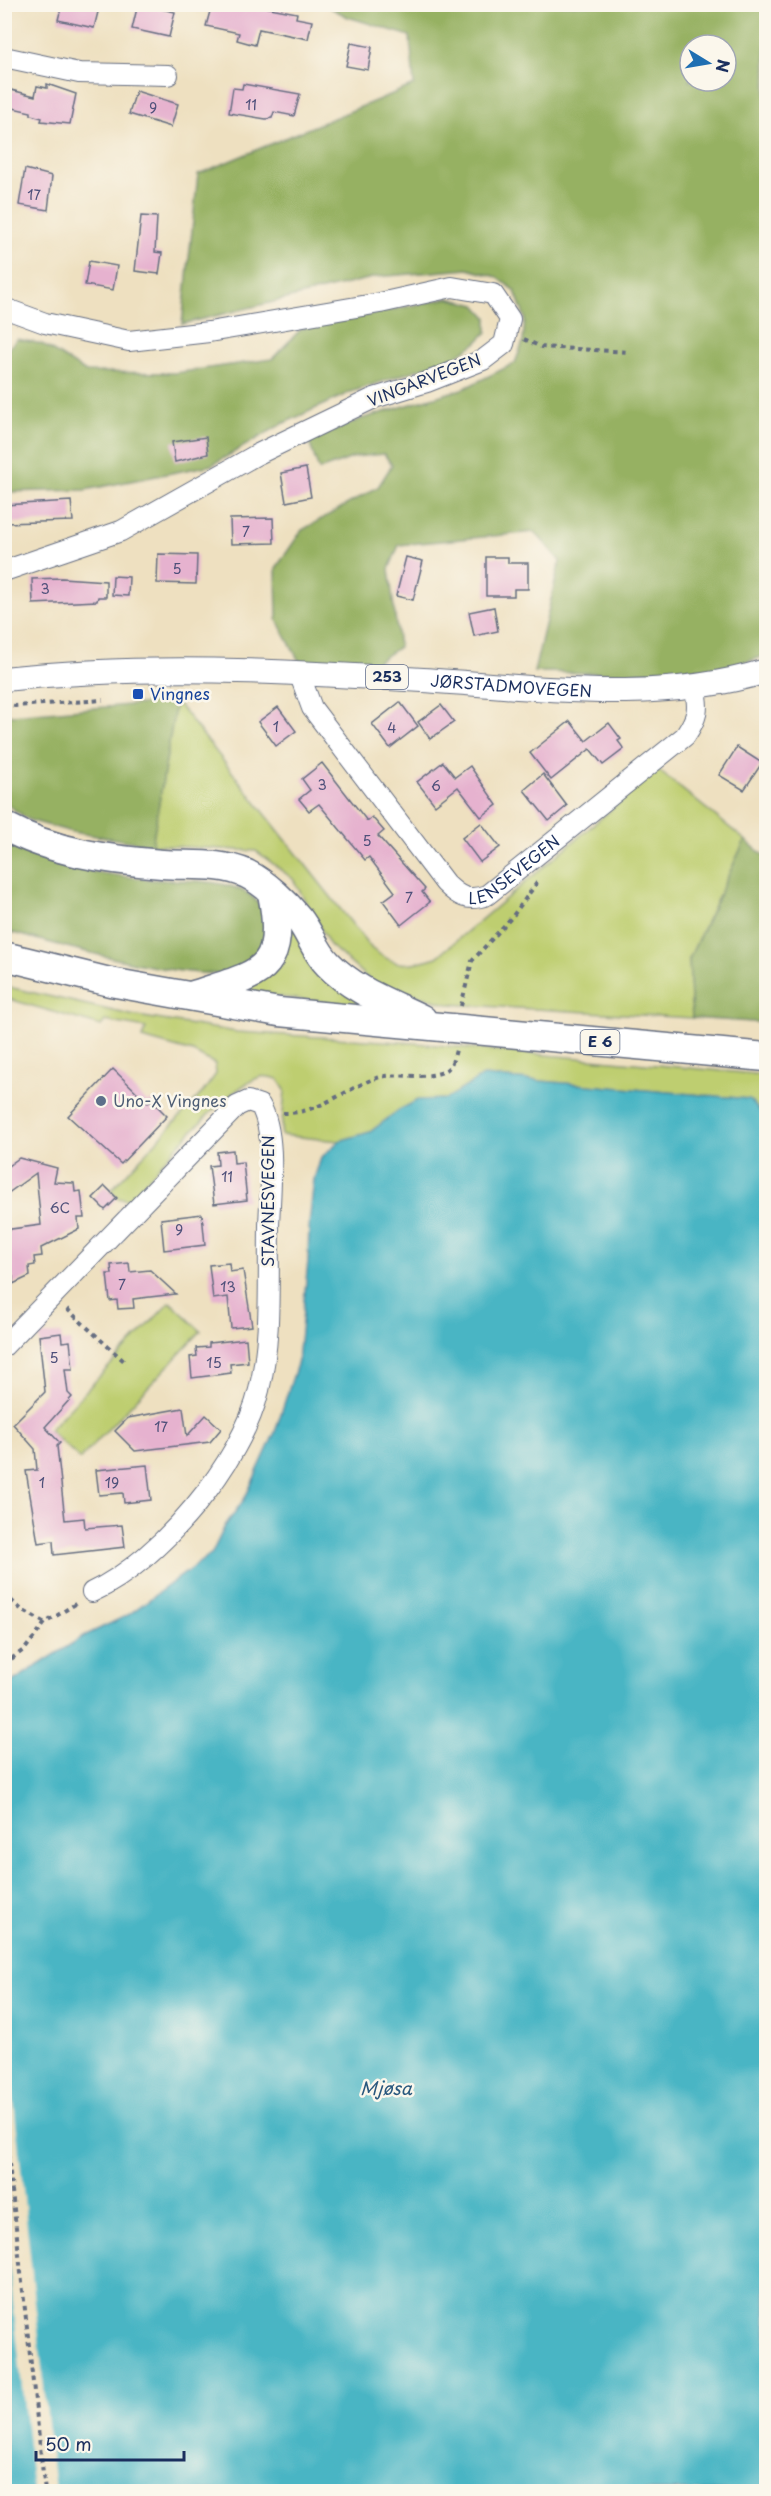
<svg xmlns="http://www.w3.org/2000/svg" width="771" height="2496" font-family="'Playpen Sans',sans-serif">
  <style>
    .green { fill: #bece70; stroke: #6c7e67; stroke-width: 1.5 }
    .forest { fill: #96b162; stroke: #587060; stroke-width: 1.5; fill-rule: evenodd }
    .water { fill: #48b5c4; stroke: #327291; stroke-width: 1.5 }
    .pier { fill: #eee0c0 }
    .building { fill: #e6b2cf }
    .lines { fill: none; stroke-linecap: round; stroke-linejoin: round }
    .minor-casing { stroke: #656d80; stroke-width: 22 }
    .major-casing { stroke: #656d80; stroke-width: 26 }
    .highway-casing { stroke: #656d80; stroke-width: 31 }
    .path { stroke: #656d80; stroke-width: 4; stroke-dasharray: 4.5 4.5; stroke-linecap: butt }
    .minor { stroke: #fff; stroke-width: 20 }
    .major { stroke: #fff; stroke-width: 24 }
    .highway { stroke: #fff; stroke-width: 28 }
    .transit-dot { fill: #1a4fb4; stroke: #fbf7ec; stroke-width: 2 }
    .service-dot { fill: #5c6f8a; stroke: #fbf7ec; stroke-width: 2 }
    .labels { text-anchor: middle; stroke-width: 5; stroke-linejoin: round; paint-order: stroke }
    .number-label { font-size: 14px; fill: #4e507a }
    .shield { fill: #fbf7ec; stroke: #5e6b89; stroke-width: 1.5 }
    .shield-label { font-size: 15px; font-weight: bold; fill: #1b2f5e }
    .street-label { font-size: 16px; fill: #1b2f5e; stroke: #fbf7ec }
    .transit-label { font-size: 16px; fill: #164399; stroke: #fbf7ec; text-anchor: start }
    .service-label { font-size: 16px; fill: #4e5e75; stroke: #fbf7ec; text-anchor: start }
    .water-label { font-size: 18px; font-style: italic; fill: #28577d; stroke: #fbf7ec }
  </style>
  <rect width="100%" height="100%" fill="#fbf7ec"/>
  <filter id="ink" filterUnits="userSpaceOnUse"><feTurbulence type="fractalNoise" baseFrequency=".0167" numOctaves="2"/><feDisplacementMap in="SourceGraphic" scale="12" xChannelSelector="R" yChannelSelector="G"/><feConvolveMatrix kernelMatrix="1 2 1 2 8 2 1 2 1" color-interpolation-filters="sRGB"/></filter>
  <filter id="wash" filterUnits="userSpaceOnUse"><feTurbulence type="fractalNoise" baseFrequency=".008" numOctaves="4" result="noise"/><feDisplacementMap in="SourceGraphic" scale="24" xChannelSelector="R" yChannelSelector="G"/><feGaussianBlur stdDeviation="1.35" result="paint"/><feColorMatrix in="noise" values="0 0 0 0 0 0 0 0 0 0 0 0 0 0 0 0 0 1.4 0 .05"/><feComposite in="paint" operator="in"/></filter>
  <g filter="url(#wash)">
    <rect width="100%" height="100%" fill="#eee0c0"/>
    <g class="green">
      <path d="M176 701 372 949C397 968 408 966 437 957L658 770 745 840 689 959 692 1018 447 1004 372 982 330 945 293 879 256 851 152 845Z"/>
      <path d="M291 923 368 1007 243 993 290 936Z"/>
      <path d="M4 986 131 1015 237 1032 414 1043 766 1075V1118L749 1099 483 1076 446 1099 418 1101 399 1110 370 1132 339 1141 281 1135 285 1090 278 1079C272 1078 265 1075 260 1077 224 1089 156 1170 129 1200L117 1198 110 1191 203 1092 216 1074 215 1064 193 1052 142 1038 146 1028 105 1021 101 1026 5 998Z"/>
      <path d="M170 1302 201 1331 80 1459 49 1430Z"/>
    </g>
    <g class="forest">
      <path d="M325 5H766V655C703 681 603 672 534 672L560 561 535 532 399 545 389 569 399 647 375 663 299 661 277 620 276 568 302 530 378 487 392 465 384 454 355 457 319 470 309 442 361 419 465 388 515 363 523 342 525 318 515 291 497 277 468 269 376 277 182 324 198 174 414 85 410 36 348 17ZM690 45H726V81H690Z"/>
      <path d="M448 298 476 305 487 317V332L476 343 455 357 351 392 282 424 212 465 85 490 5 492 4 353 17 339 42 344 86 372 175 373 272 359 301 329Z"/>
      <path d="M176 701 152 845 72 832 29 820 5 803V713L12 715Z"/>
      <path d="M745 840 766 857V1023L692 1018 689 959Z"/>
      <path d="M4 843C50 865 97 874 147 879 178 882 219 877 247 893 265 904 267 923 270 941 262 949 253 961 244 968 211 990 47 941 5 931Z"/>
    </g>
    <path class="water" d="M483 1076 749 1099 766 1118V2491H5L4 1687 84 1636 128 1615 212 1553 225 1526 245 1498 275 1432 298 1361 308 1261 309 1225 314 1179 321 1158 339 1141 370 1132 399 1110 418 1100 446 1099Z"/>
    <path class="pier" d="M5 2019 55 2491H33L5 2226Z"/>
    <g id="blocks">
      <g class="building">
        <path d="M62 4H100L94 28 58 20Z"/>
        <path d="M138 4 175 12 169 37 132 29Z"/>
        <path d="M212 4H249L297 13 296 18 312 21 308 39 259 29 255 45 237 40 239 33 206 26Z"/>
        <path d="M351 43 372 47 368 70 346 66Z"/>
        <path d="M47 84 76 94 70 124 41 121 42 118 31 115V112L4 106 7 89 35 96 37 86 47 88Z"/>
        <path d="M243 84 300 94 294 116 274 112 272 118 266 119 229 113 233 88 242 89Z"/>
        <path d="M136 91 178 104 171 127 129 114Z"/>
        <path d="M25 169 52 176 48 210 19 205Z"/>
        <path d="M141 216 157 217 155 252 162 253 159 274 135 271Z"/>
        <path d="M89 261 117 266 113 290 85 285Z"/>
        <path d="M206 437 208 454 175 462 172 442Z"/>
        <path d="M306 468 311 497 286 502 281 473Z"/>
        <path d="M71 501 73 521 4 523V505Z"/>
        <path d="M273 518 274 543 231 544 230 519Z"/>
        <path d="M158 554 197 555 196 584 157 583Z"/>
        <path d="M406 557 423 561 413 600 396 596Z"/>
        <path d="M486 557H508V563H528V589H514V596H486Z"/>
        <path d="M113 576 129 577 128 596 112 595Z"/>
        <path d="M62 578 106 581V597H98L97 601 33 604 32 579Z"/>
        <path d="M494 607 498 631 474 636 469 612Z"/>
        <path d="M400 702 418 726 390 748 372 724Z"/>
        <path d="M441 705 454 722 430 739 418 722Z"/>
        <path d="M278 707 296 731 276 746 258 722Z"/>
        <path d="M570 721 586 741 609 723 621 739 618 741 624 749 603 765 590 749 551 780 530 753Z"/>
        <path d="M737 747 762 763 744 790 719 775Z"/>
        <path d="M443 762 455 777 470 766 497 805 481 817 458 787 435 805 417 782Z"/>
        <path d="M322 763 367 821 372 817 384 831 378 836 425 889 422 892 430 902 401 925 383 901 395 892 369 857 365 860 319 804 309 811 299 799 310 790 302 779Z"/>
        <path d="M543 774 567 806 549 821 524 790Z"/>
        <path d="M481 823 500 847 480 862 462 838Z"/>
        <path d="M113 1069 148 1103 151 1100 167 1116 121 1164 68 1116Z"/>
        <path d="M233 1150 234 1163 243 1162 247 1200 214 1204 209 1166 218 1165 217 1152Z"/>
        <path d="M19 1158 57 1168 54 1182 74 1183 75 1192 81 1191 84 1218H78L79 1229 41 1248 42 1256 34 1257 35 1265 29 1266 30 1276 13 1284V1276L4 1277V1230L41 1225 36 1173 4 1196V1169Z"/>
        <path d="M105 1186 117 1198 105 1210 93 1198Z"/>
        <path d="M202 1214 205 1245 164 1250 161 1219Z"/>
        <path d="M129 1263 130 1272 150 1270 176 1294 133 1299 134 1308 118 1309 117 1300 110 1301 107 1274H112L111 1265Z"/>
        <path d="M229 1263 230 1272 243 1270 252 1326 231 1328 228 1297 213 1299 209 1265Z"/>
        <path d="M61 1333 62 1342 70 1341 73 1369H65L68 1393 72 1397 45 1427 60 1443 57 1446 65 1520 84 1518 85 1528 122 1525 125 1547 54 1555 53 1541 38 1543 26 1471 37 1470 35 1449 13 1424 45 1392 39 1336Z"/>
        <path d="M246 1339 248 1362 230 1364 231 1373 192 1378 190 1357 197 1356 196 1348 209 1347V1343Z"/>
        <path d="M183 1408 187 1436 206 1415 221 1429 210 1442 135 1451 115 1431 128 1418Z"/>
        <path d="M147 1465 151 1500 124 1503 123 1493 99 1495 96 1470Z"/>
      </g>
    </g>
  </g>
  <g filter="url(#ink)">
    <use href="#blocks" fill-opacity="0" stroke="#656d80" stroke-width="1.5"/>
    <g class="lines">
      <g class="minor-casing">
        <g id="minor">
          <path d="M4 57 79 73 168 75"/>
          <path d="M4 308 45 323 129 341 209 332 380 303 452 287 493 294 510 319 504 344 483 360 427 382 374 398 256 455 121 531 4 571"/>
          <path id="s1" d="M299 673 312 708 445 883C459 897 468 902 487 895L685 736C697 718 700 709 694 688"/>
          <path d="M4 1346 237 1106 248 1101 260 1105C277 1134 270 1192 269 1226 268 1279 272 1338 259 1390 242 1462 160 1561 92 1592"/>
        </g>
      </g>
      <g class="major-casing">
        <g id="major">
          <path id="s2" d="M4 679C143 664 285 671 423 680 536 687 656 705 766 671"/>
        </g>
      </g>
      <g class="highway-casing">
        <g id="highway">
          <path d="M4 826C52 852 109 860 162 864 191 866 220 862 247 874 265 883 286 903 299 919 310 933 315 951 328 964 354 991 390 1003 422 1019"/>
          <path d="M4 956 110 982 279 1012 766 1057"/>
          <path d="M191 996C258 973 288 975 272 893"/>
        </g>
      </g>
      <g class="path">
        <path d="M524 339 541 347 628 352"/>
        <path d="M4 704 15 706 103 700"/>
        <path d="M461 1006 472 961 512 917 539 880"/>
        <path d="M283 1113C317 1115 346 1088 377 1078 398 1071 426 1082 446 1070 452 1066 454 1057 456 1050"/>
        <path d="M67 1309 125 1362"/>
        <path d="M4 1594 22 1610 45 1623"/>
        <path d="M4 1664 25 1649 45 1623 77 1603"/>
        <path d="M4 2118 45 2492"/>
      </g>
      <use href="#minor" class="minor"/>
      <use href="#major" class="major"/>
      <use href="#highway" class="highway"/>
    </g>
  </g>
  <rect class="transit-dot" x="132" y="688" width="12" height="12" rx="3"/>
  <circle class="service-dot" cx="101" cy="1101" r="6"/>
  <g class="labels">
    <g class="number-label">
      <text x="251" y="110">11</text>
      <text x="153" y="113">9</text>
      <text x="34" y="200">17</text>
      <text x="246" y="537">7</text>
      <text x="177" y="574">5</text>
      <text x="45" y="594">3</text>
      <text x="276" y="732">1</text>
      <text x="392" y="733">4</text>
      <text x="322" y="790">3</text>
      <text x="436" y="791">6</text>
      <text x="367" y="846">5</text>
      <text x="409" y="903">7</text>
      <text x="227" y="1182">11</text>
      <text x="60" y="1213">6C</text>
      <text x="179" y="1235">9</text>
      <text x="122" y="1290">7</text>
      <text x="228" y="1292">13</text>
      <text x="54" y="1363">5</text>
      <text x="214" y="1368">15</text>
      <text x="161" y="1432">17</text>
      <text x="42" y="1488">1</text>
      <text x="112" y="1488">19</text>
    </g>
    <g class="shield">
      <rect x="366" y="665" width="42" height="24" rx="4.5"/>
      <rect x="580.5" y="1030" width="39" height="24" rx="4.5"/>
    </g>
    <g class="shield-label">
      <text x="387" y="682">253</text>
      <text x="600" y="1047">E 6</text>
    </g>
    <g class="street-label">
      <text transform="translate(424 380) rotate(-21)" y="6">VINGARVEGEN</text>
      <text dy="6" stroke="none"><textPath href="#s2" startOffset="508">JØRSTADMOVEGEN</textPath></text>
      <text dy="6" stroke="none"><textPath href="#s1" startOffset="340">LENSEVEGEN</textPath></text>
      <text transform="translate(268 1201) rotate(-90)" y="6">STAVNESVEGEN</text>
    </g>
    <g class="transit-label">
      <text x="150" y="700">Vingnes</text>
    </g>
    <g class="service-label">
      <text x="113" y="1107">Uno-X Vingnes</text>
    </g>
    <g class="water-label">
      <text x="386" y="2095">Mjøsa</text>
    </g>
  </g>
  <rect width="771" height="2496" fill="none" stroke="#fbf7ec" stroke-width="24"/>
  <g transform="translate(708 63) rotate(101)"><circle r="28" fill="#fbf7ec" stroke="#a1a7b3" stroke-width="1.5"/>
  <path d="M0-4.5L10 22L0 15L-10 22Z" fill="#1f6fb2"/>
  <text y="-9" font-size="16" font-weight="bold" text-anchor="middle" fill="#1b2f5e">N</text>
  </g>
  <path d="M36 2451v9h148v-9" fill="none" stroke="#1b2f5e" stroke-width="3"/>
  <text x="45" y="2451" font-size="18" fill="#1b2f5e" stroke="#fbf7ec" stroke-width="4.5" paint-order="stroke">50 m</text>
</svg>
